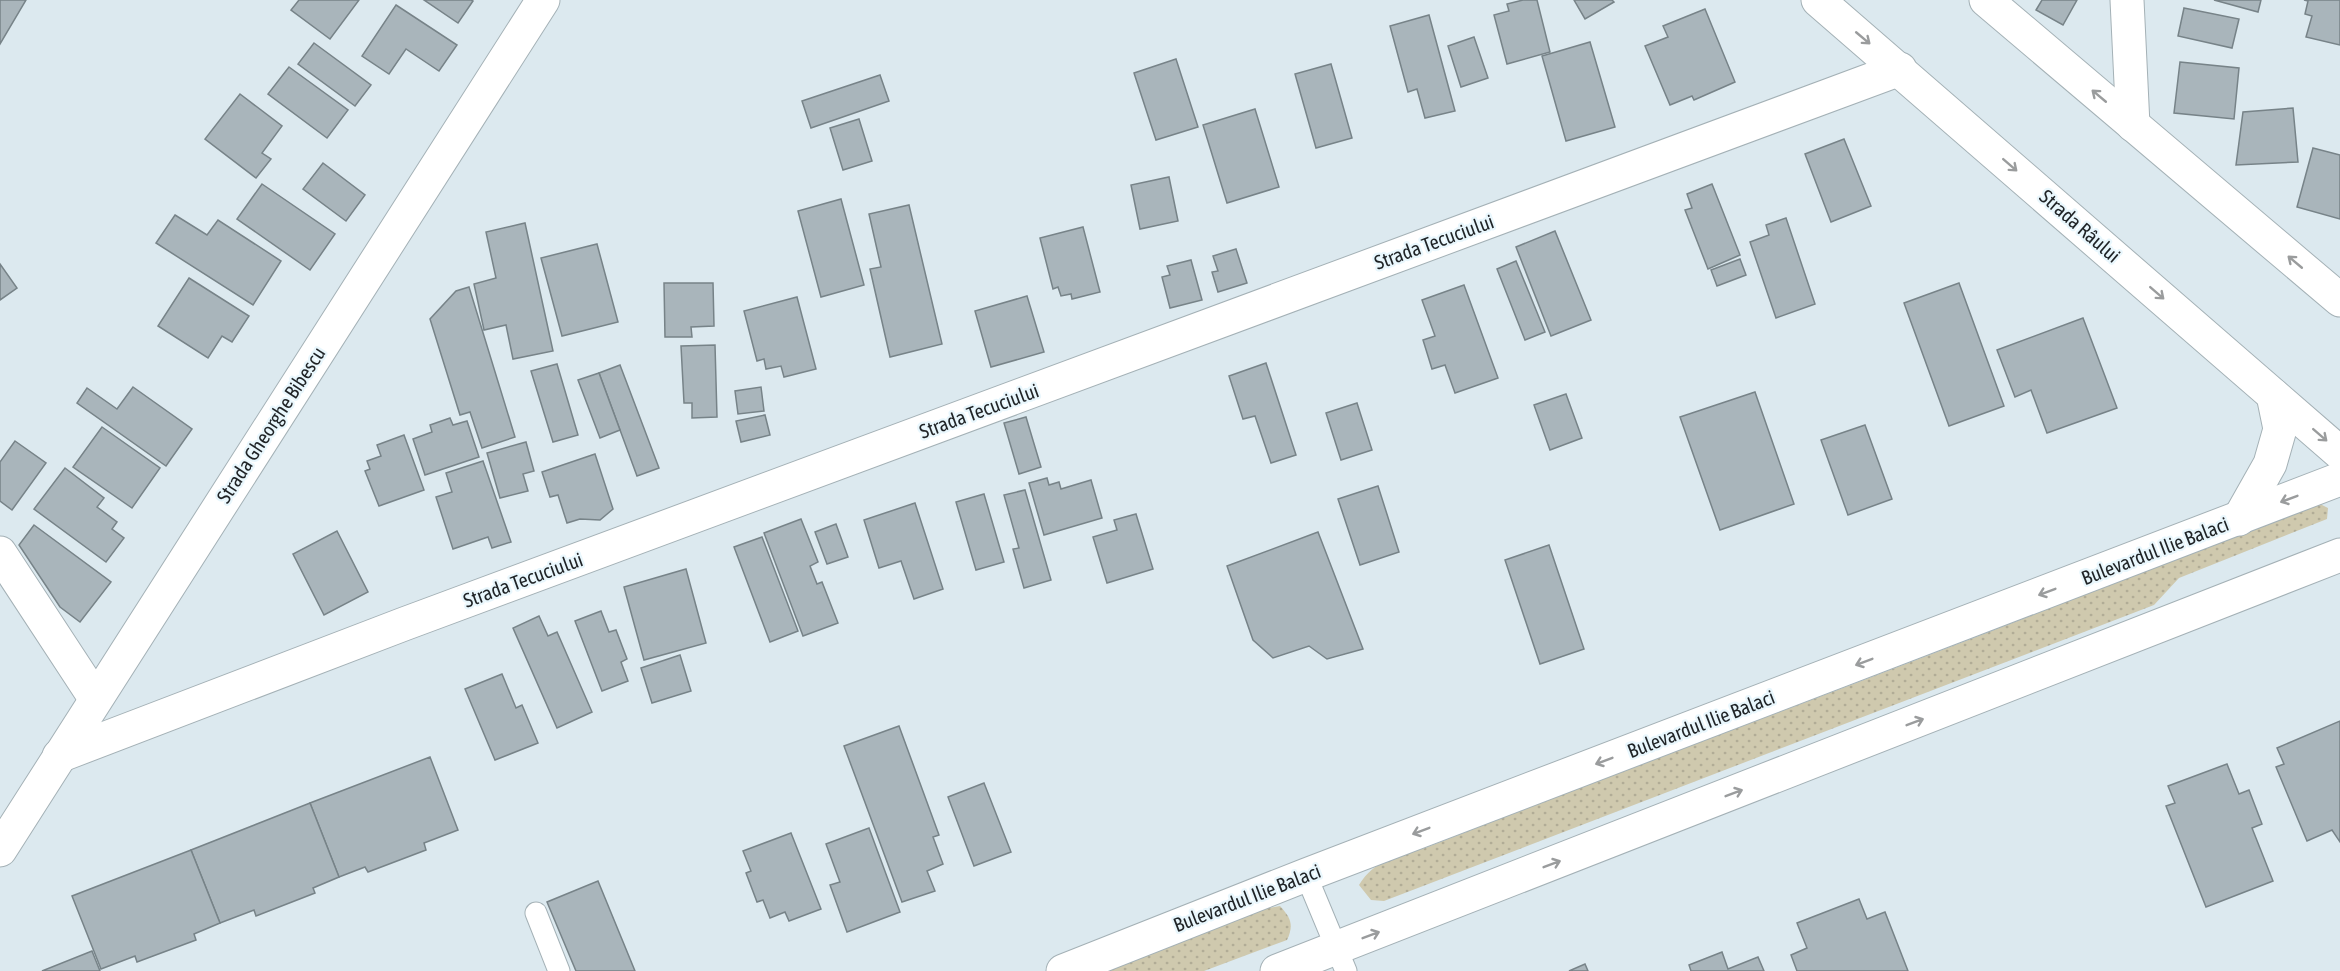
<svg xmlns="http://www.w3.org/2000/svg" width="2340" height="971" font-family="'Asap Condensed',sans-serif">
  <style>
    .grass { fill: url(#grass-dots) }
    .building { fill: #a9b5bb; stroke: #778388; stroke-width: 1.5 }
    .lines { fill: none; stroke-linecap: round; stroke-linejoin: round }
    .lane-casing { stroke: #a4b1b6; stroke-width: 23 }
    .street-casing { stroke: #a4b1b6; stroke-width: 35 }
    .secondary-casing { stroke: #a4b1b6; stroke-width: 35 }
    .primary-casing { stroke: #a4b1b6; stroke-width: 35 }
    .lane { stroke: #fff; stroke-width: 21 }
    .street { stroke: #fff; stroke-width: 33 }
    .secondary { stroke: #fff; stroke-width: 33 }
    .primary { stroke: #fff; stroke-width: 33 }
    .oneway { stroke: #9a9c9d }
    .labels { text-anchor: middle; stroke-width: 4.5; stroke-linejoin: round; paint-order: stroke }
    .street-label { font-size: 20px; fill: #1f2326; stroke: #e9f7fd }
  </style>
  <defs>
    <pattern id="grass-dots" width="8" height="8" patternUnits="userSpaceOnUse" patternTransform="scale(1.5)"><rect width="8" height="8" fill="#cfc9ae"/><path d="M2 2h.1M6 6h.1" fill="none" stroke="#b1ac96" stroke-width="1.8" stroke-linecap="round"/></pattern>
  </defs>
  <rect width="100%" height="100%" fill="#dce9ef"/>
  <g class="grass">
    <path d="M2316 502 2328 508 2327 519 2179 578 2154 605 1384 901 1371 900 1359 885C1375 859 1397 857 1425 848 1722 732 2022 623 2316 502Z"/>
    <path d="M1280 906C1291 918 1294 925 1287 940L1204 971H1108L1263 909Z"/>
  </g>
  <g class="building">
    <path d="M0 0H26L0 44Z"/>
    <path d="M299 0H359L330 39 291 10Z"/>
    <path d="M424 0H471L473 1 458 23Z"/>
    <path d="M1523 0H1537L1550 52 1507 64 1494 15 1509 11 1507 4Z"/>
    <path d="M1574 0H1612L1614 2 1585 19Z"/>
    <path d="M2042 0H2077L2063 25 2036 10Z"/>
    <path d="M2214 0H2261L2258 12Z"/>
    <path d="M2304 0H2340V45L2306 37 2312 16 2305 14 2308 1Z"/>
    <path d="M396 5 457 45 439 71 406 49 389 74 362 56Z"/>
    <path d="M2184 8 2239 19 2232 48 2178 36Z"/>
    <path d="M1705 9 1735 82 1694 100 1692 96 1670 105 1645 46 1668 37 1663 26Z"/>
    <path d="M1429 15 1455 111 1425 118 1417 89 1408 92 1390 26Z"/>
    <path d="M1474 37 1488 78 1461 87 1448 46Z"/>
    <path d="M1590 42 1615 127 1566 141 1542 56Z"/>
    <path d="M314 43 371 85 355 106 298 64Z"/>
    <path d="M1176 59 1198 127 1156 140 1134 73Z"/>
    <path d="M2180 62 2239 68 2234 119 2174 113Z"/>
    <path d="M1331 64 1352 138 1316 148 1295 74Z"/>
    <path d="M289 67 348 110 327 138 268 94Z"/>
    <path d="M880 75 889 101 811 128 802 101Z"/>
    <path d="M240 94 282 126 262 153 271 159 256 178 205 139Z"/>
    <path d="M2293 108 2298 162 2236 165 2243 112Z"/>
    <path d="M1255 109 1279 187 1227 203 1203 125Z"/>
    <path d="M859 119 872 161 843 170 830 128Z"/>
    <path d="M1844 139 1871 206 1831 222 1805 154Z"/>
    <path d="M2313 148 2340 155V219L2297 207Z"/>
    <path d="M323 163 365 195 346 221 303 189Z"/>
    <path d="M1169 177 1178 221 1140 229 1131 185Z"/>
    <path d="M262 184 335 234 310 270 237 219Z"/>
    <path d="M1712 184 1740 255 1708 269 1685 210 1692 208 1687 194Z"/>
    <path d="M841 199 864 285 821 297 798 211Z"/>
    <path d="M909 205 942 344 890 357 870 269 881 267 869 214Z"/>
    <path d="M175 215 207 235 218 220 281 261 253 305 156 243Z"/>
    <path d="M1786 218 1815 304 1776 318 1750 242 1769 235 1766 225Z"/>
    <path d="M525 223 553 351 513 359 506 325 484 330 474 284 496 278 486 232Z"/>
    <path d="M1083 227 1100 292 1072 299 1071 294 1061 296 1058 287 1053 289 1040 238Z"/>
    <path d="M1555 231 1591 320 1551 336 1516 247Z"/>
    <path d="M597 244 618 322 562 336 541 258Z"/>
    <path d="M1236 249 1247 283 1218 292 1212 272 1218 271 1213 256Z"/>
    <path d="M1740 259 1746 275 1717 286 1711 270Z"/>
    <path d="M1191 260 1202 300 1170 308 1162 277 1170 275 1167 266Z"/>
    <path d="M1516 261 1545 332 1525 340 1497 269Z"/>
    <path d="M0 264 17 288 0 300Z"/>
    <path d="M189 278 249 316 232 342 222 336 208 358 158 326Z"/>
    <path d="M664 283H713L714 326 691 327 692 337H665Z"/>
    <path d="M1959 283 2004 406 1949 426 1904 303Z"/>
    <path d="M1464 285 1498 378 1455 393 1445 365 1432 369 1423 340 1435 336 1422 300Z"/>
    <path d="M469 287 515 437 482 448 470 412 460 415 430 319 456 291Z"/>
    <path d="M1027 296 1044 352 991 367 975 311Z"/>
    <path d="M797 297 816 369 784 377 781 366 766 369 764 359 757 361 744 311Z"/>
    <path d="M2083 318 2117 408 2047 433 2031 390 2015 397 1997 350Z"/>
    <path d="M715 345 717 417 692 418V403H684L681 346Z"/>
    <path d="M1266 363 1296 455 1271 463 1255 416 1243 419 1229 376Z"/>
    <path d="M557 364 578 435 553 442 531 371Z"/>
    <path d="M620 365 659 468 637 476 599 373Z"/>
    <path d="M599 373 620 430 600 438 578 380Z"/>
    <path d="M133 387 192 429 166 466 77 403 87 388 117 409Z"/>
    <path d="M761 387 764 411 738 414 735 391Z"/>
    <path d="M1755 392 1794 504 1720 530 1680 417Z"/>
    <path d="M1566 394 1582 438 1550 450 1534 405Z"/>
    <path d="M1357 403 1372 450 1341 460 1326 413Z"/>
    <path d="M765 415 770 435 741 442 736 421Z"/>
    <path d="M1026 417 1041 467 1019 474 1004 423Z"/>
    <path d="M450 418 453 425 467 421 479 457 425 475 413 439 432 432 430 425Z"/>
    <path d="M1865 425 1892 499 1848 515 1821 440Z"/>
    <path d="M102 427 160 468 132 508 73 467Z"/>
    <path d="M404 435 424 490 379 506 365 471 370 469 367 461 381 456 377 445Z"/>
    <path d="M15 441 46 463 12 510 0 501V462Z"/>
    <path d="M526 442 534 471 523 474 528 491 500 498 487 453Z"/>
    <path d="M595 454 613 509 600 520 580 519 567 523 558 495 550 497 542 472Z"/>
    <path d="M483 461 511 542 492 548 488 537 453 549 436 497 452 492 446 473Z"/>
    <path d="M65 468 104 498 97 507 117 522 112 529 124 538 106 562 34 509Z"/>
    <path d="M1047 478 1049 485 1059 482 1061 489 1091 480 1102 518 1044 535 1029 483Z"/>
    <path d="M1378 486 1399 552 1360 565 1338 499Z"/>
    <path d="M1025 490 1051 580 1024 588 1013 549 1019 548 1004 495Z"/>
    <path d="M984 494 1004 562 976 570 956 502Z"/>
    <path d="M915 503 943 589 914 599 901 561 879 568 864 520Z"/>
    <path d="M1136 514 1153 569 1107 583 1093 537 1117 530 1114 520Z"/>
    <path d="M801 519 818 562 810 566 817 584 822 582 838 623 803 636 764 533Z"/>
    <path d="M836 524 848 557 827 564 815 532Z"/>
    <path d="M34 525 111 582 80 622 60 607 19 545Z"/>
    <path d="M337 531 368 592 324 615 293 554Z"/>
    <path d="M1318 532 1363 649 1327 659 1309 646 1273 658 1253 640 1227 566Z"/>
    <path d="M762 537 798 631 770 642 734 547Z"/>
    <path d="M1549 545 1584 649 1540 664 1505 560Z"/>
    <path d="M686 569 706 643 644 660 624 587Z"/>
    <path d="M601 611 609 632 616 630 627 659 621 662 628 681 602 691 575 621Z"/>
    <path d="M539 616 548 636 557 632 592 712 557 728 513 628Z"/>
    <path d="M680 655 691 691 652 703 641 668Z"/>
    <path d="M502 674 516 708 522 705 538 743 495 760 465 689Z"/>
    <path d="M2340 721V842L2332 830 2307 841 2276 767 2284 764 2277 748Z"/>
    <path d="M899 726 939 835 933 837 943 864 927 871 935 891 902 902 844 746Z"/>
    <path d="M430 757 458 830 424 843 426 850 368 872 365 867 339 877 310 803Z"/>
    <path d="M2227 764 2239 794 2249 790 2262 824 2252 828 2273 881 2206 907 2166 806 2175 803 2168 786Z"/>
    <path d="M984 783 1011 852 974 866 948 797Z"/>
    <path d="M310 803 339 877 313 888 315 893 256 916 254 910 220 923 191 850Z"/>
    <path d="M869 828 900 912 847 932 830 885 840 882 826 844Z"/>
    <path d="M791 833 821 909 789 921 785 912 770 918 763 900 757 902 746 873 751 871 743 851Z"/>
    <path d="M191 850 220 923 194 934 196 940 137 962 135 956 101 969 72 896Z"/>
    <path d="M598 881 635 971H576L547 902Z"/>
    <path d="M1859 899 1867 919 1885 912 1908 971H1797L1791 955 1807 948 1797 923Z"/>
    <path d="M92 951 100 971H42Z"/>
    <path d="M1722 952 1728 969 1758 957 1764 971H1691L1689 965Z"/>
    <path d="M1585 964 1588 971H1569Z"/>
  </g>
  <g class="lines">
    <g class="lane-casing">
      <g id="lane">
        <path d="M1306 875 1346 971"/>
        <path d="M536 913 559 971"/>
      </g>
    </g>
    <g class="street-casing">
      <g id="street">
        <path d="M2127 0 2133 125"/>
        <path d="M0 553 95 698"/>
        <path d="M59 756 404 624 1900 69"/>
      </g>
    </g>
    <g class="secondary-casing">
      <g id="secondary">
        <path d="M0 850 543 0"/>
        <path d="M1063 971 1306 875 2340 479"/>
        <path d="M1277 971 2340 555"/>
      </g>
    </g>
    <g class="primary-casing">
      <g id="primary">
        <path d="M1818 0 2340 453"/>
        <path d="M1986 0 2340 300"/>
        <path d="M2239 519 2270 464 2280 429 2273 395"/>
      </g>
    </g>
    <use href="#lane" class="lane"/>
    <use href="#street" class="street"/>
    <use href="#secondary" class="secondary"/>
    <use href="#primary" class="primary"/>
  </g>
  <defs><path id="oneway-shaft" d="M-6 0H5M1.5-3L5.5 0L1.5 3" fill="none" stroke-width="1.6" stroke-linecap="round" stroke-linejoin="round" transform="scale(1.5)"/></defs>
  <g class="oneway">
    <use href="#oneway-shaft" transform="translate(1863 38) rotate(40)"/>
    <use href="#oneway-shaft" transform="translate(2099 96) rotate(-140)"/>
    <use href="#oneway-shaft" transform="translate(2010 165) rotate(41)"/>
    <use href="#oneway-shaft" transform="translate(2295 262) rotate(-140)"/>
    <use href="#oneway-shaft" transform="translate(2157 293) rotate(41)"/>
    <use href="#oneway-shaft" transform="translate(2320 435) rotate(41)"/>
    <use href="#oneway-shaft" transform="translate(2289 499) rotate(159)"/>
    <use href="#oneway-shaft" transform="translate(2047 592) rotate(159)"/>
    <use href="#oneway-shaft" transform="translate(1864 662) rotate(159)"/>
    <use href="#oneway-shaft" transform="translate(1915 722) rotate(-21)"/>
    <use href="#oneway-shaft" transform="translate(1604 761) rotate(159)"/>
    <use href="#oneway-shaft" transform="translate(1734 793) rotate(-21)"/>
    <use href="#oneway-shaft" transform="translate(1421 831) rotate(159)"/>
    <use href="#oneway-shaft" transform="translate(1552 864) rotate(-21)"/>
    <use href="#oneway-shaft" transform="translate(1371 935) rotate(-21)"/>
  </g>
  <g class="labels">
    <g class="street-label">
      <text transform="translate(2080 226) rotate(41)" y="7">Strada Râului</text>
      <text transform="translate(1434 242) rotate(-20)" y="7">Strada Tecuciului</text>
      <text transform="translate(979 411) rotate(-20)" y="7">Strada Tecuciului</text>
      <text transform="translate(271 425) rotate(-57)" y="7">Strada Gheorghe Bibescu</text>
      <text transform="translate(2155 551) rotate(-21)" y="7">Bulevardul Ilie Balaci</text>
      <text transform="translate(523 580) rotate(-20)" y="7">Strada Tecuciului</text>
      <text transform="translate(1701 724) rotate(-21)" y="7">Bulevardul Ilie Balaci</text>
      <text transform="translate(1247 898) rotate(-21)" y="7">Bulevardul Ilie Balaci</text>
    </g>
  </g>
</svg>
